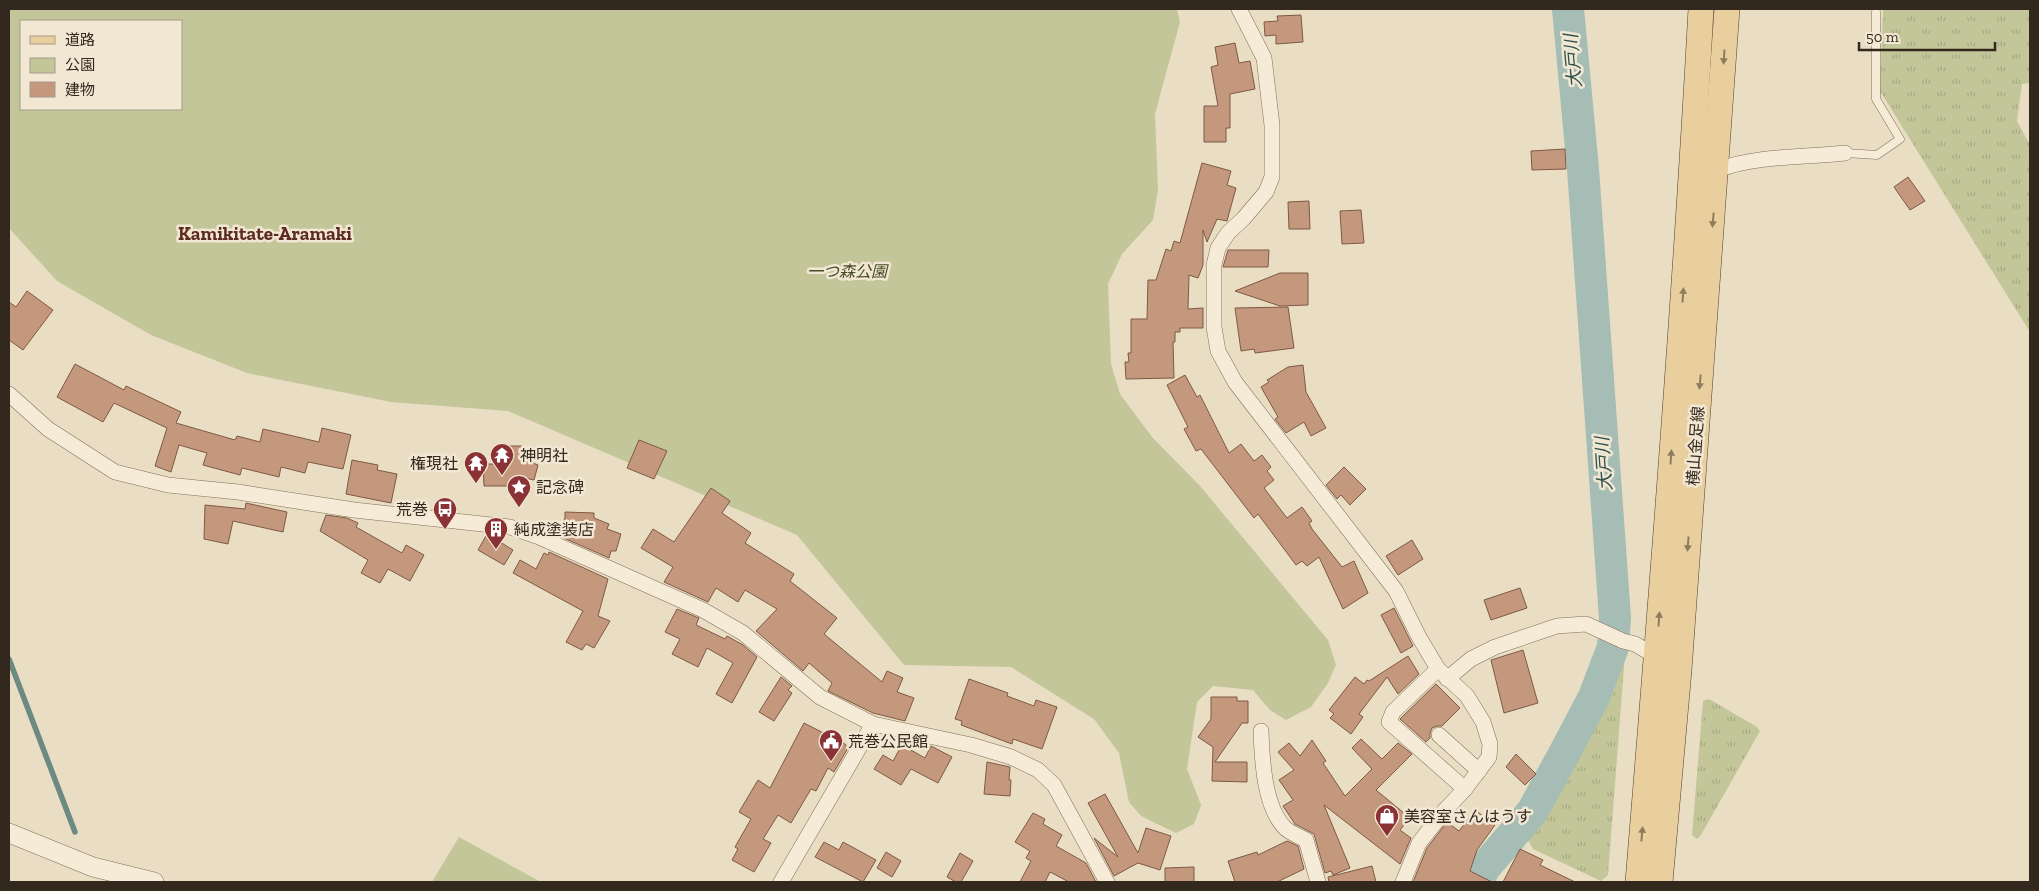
<svg xmlns="http://www.w3.org/2000/svg" width="2039" height="891" font-family="'Zilla Slab','Noto Sans JP',serif">
  <style>
    .grass { fill: url(#grass-tufts) }
    .park { fill: #c2c699; fill-rule: evenodd }
    .lines { fill: none; stroke-linecap: round; stroke-linejoin: round }
    .stream { stroke: #6d8a82; stroke-width: 5.5 }
    .river { stroke: #a5bdb5; stroke-width: 32 }
    .building { fill: #c4987d; stroke: #7f5944 }
    .service-casing { stroke: #826f5c; stroke-width: 9 }
    .minor-casing { stroke: #826f5c; stroke-width: 16 }
    .tertiary-casing { stroke: #826f5c; stroke-width: 20 }
    .primary-casing { stroke: #503e30; stroke-width: 26 }
    .service { stroke: #f5ebd6; stroke-width: 8 }
    .minor { stroke: #f5ebd6; stroke-width: 15 }
    .tertiary { stroke: #f5ebd6; stroke-width: 19 }
    .primary { stroke: #e9cf9e; stroke-width: 25 }
    .oneway { fill: #8e7c5e }
    .labels { text-anchor: middle; stroke-width: 5; stroke-linejoin: round; paint-order: stroke }
    .park-label { font-size: 16px; font-style: italic; fill: #454e27; stroke: #f2e7d2 }
    .street-label { font-size: 16px; fill: #33281e; stroke: #f2e7d2 }
    .poi-label { font-size: 16px; fill: #33281e; stroke: #f2e7d2; text-anchor: start }
    .water-label { font-size: 18px; font-style: italic; fill: #2f524e; stroke: #f2e7d2 }
    .quarter-label { font-size: 19px; font-weight: bold; fill: #5c2c22; stroke: #f2e7d2 }
  </style>
  <defs>
    <pattern id="grass-tufts" width="24" height="20" patternUnits="userSpaceOnUse" patternTransform="scale(1.25)"><rect width="24" height="20" fill="#c2c699"/><path d="M3 7l-1-3M5 7V3M7 7l1-3M15 17l-1-3M17 17v-4M19 17l1-3" fill="none" stroke="#a7aa83"/></pattern>
  </defs>
  <rect width="100%" height="100%" fill="#e9ddc3"/>
  <g class="grass">
    <path d="M1883 9H2030V83L2022 84 2017 121 2030 145V332L1880 91Z"/>
    <path d="M1625 654 1608 875 1601 881 1533 849 1528 840C1561 781 1598 721 1620 656Z"/>
    <path d="M1709 699 1757 727 1760 731 1701 835 1697 839 1692 835 1703 701Z"/>
  </g>
  <g class="park">
    <path d="M9 9H1177L1180 22 1155 114 1158 190 1153 220 1122 254 1108 284 1111 364 1120 394 1152 437 1200 486 1328 640 1336 665 1328 683 1311 707 1286 720 1270 710 1253 690 1213 686 1197 702 1187 769 1201 805 1194 824 1176 833 1141 816 1129 802 1119 753 1094 719 1011 667 904 665 797 535 508 411 391 402 247 373 151 335 57 281 9 228ZM21 21H181V109H21Z"/>
    <path d="M459 837 541 882H432Z"/>
  </g>
  <g class="lines">
    <path class="stream" d="M9 659 75 832"/>
    <path class="river" d="M1476 882 1486 866 1532 812 1564 754 1594 697 1613 647 1615 618 1583 169 1568 9"/>
  </g>
  <g class="building">
    <path d="M1301 15 1303 42 1276 44V35L1265 36 1264 22 1278 21 1277 16Z"/>
    <path d="M1235 43 1239 63 1250 61 1255 89 1230 94V128H1226V142H1204V106H1218L1211 67 1218 65 1215 47Z"/>
    <path d="M1565 149 1566 169 1532 170 1531 151Z"/>
    <path d="M1202 163 1231 171 1227 185 1236 188 1227 221 1217 219 1207 242 1203 230V265L1198 278 1189 275 1188 309 1203 308V328H1180V332H1175V342H1173L1174 378 1126 379 1125 362H1129L1128 353H1131V319H1147L1148 280H1156L1166 249 1171 251 1174 241 1180 243Z"/>
    <path d="M1908 177 1925 201 1910 210 1894 187Z"/>
    <path d="M1309 201 1310 229H1289L1288 202Z"/>
    <path d="M1361 210 1364 243 1342 244 1340 211Z"/>
    <path d="M1228 250H1269L1268 267H1223Z"/>
    <path d="M1280 273H1308V305L1280 306 1235 291Z"/>
    <path d="M27 291 53 310 23 350 9 340V302L16 307Z"/>
    <path d="M1288 307 1294 348 1255 353 1254 349 1241 351 1235 308Z"/>
    <path d="M75 364 124 390 126 386 181 412 176 423 235 440 237 436 260 442 263 429 319 442 322 428 351 435 343 469 308 462 305 473 281 467 279 477 242 468 240 475 203 465 207 453 179 445 171 472 155 466 167 428 114 403 103 422 57 397Z"/>
    <path d="M1303 365 1306 392 1326 428 1311 436 1304 422 1286 433 1275 419 1278 417 1261 387 1269 382 1267 380 1288 367Z"/>
    <path d="M1185 375 1197 397 1200 395 1229 453 1241 444 1254 461 1262 455 1271 467 1267 471 1274 480 1264 488 1287 518 1302 507 1312 521 1309 523 1312 529 1342 567 1354 561 1368 593 1343 609 1319 557 1307 566 1302 561 1296 565 1258 514 1254 518 1201 449 1196 451 1184 429 1188 427 1167 385Z"/>
    <path d="M639 440 667 451 654 479 627 468Z"/>
    <path d="M503 446H522V459L538 465 534 480 519 477V486H484L483 464H500V459H503Z"/>
    <path d="M352 460 378 465 377 470 397 474 391 503 346 494Z"/>
    <path d="M1344 467 1366 489 1350 505 1341 495 1337 499 1326 485Z"/>
    <path d="M711 488 730 501 722 513 751 533 745 543 794 574 790 581 837 618 824 634 882 682 887 671 903 678 897 692 914 698 905 721 873 713 828 691 832 683 809 663 803 671 756 631 777 609 745 590 738 602 716 588 708 602 664 582 673 567 641 548 653 529 674 542Z"/>
    <path d="M246 503 287 512 283 532 233 521 228 544 204 539 205 505 245 509Z"/>
    <path d="M565 512 594 513V518L609 524 607 529 621 534 616 551H611L609 558 557 535 565 518Z"/>
    <path d="M326 515 347 518 358 523 356 527 402 553 406 545 424 555 410 581 388 569 380 583 361 573 368 560 320 531Z"/>
    <path d="M487 534 513 550 504 565 478 550Z"/>
    <path d="M1412 540 1423 559 1398 575 1386 556Z"/>
    <path d="M549 552 608 579 598 616 610 621 594 648 586 644 582 650 566 642 583 611 513 573 520 560 536 569 544 553 548 555Z"/>
    <path d="M1520 588 1527 608 1491 620 1484 600Z"/>
    <path d="M1394 608 1413 646 1401 653 1381 615Z"/>
    <path d="M677 609 699 618 696 625 725 639 727 636 743 645 757 657 732 703 716 694 733 663 707 648 698 667 672 654 680 639 665 632Z"/>
    <path d="M1523 650 1538 703 1504 713 1491 660Z"/>
    <path d="M1408 656 1419 674 1398 694 1387 677 1359 714 1363 717 1351 734 1330 718 1334 714 1329 710 1355 677 1364 684 1367 680 1369 681Z"/>
    <path d="M781 677 792 686 788 690 792 693 774 721 759 712Z"/>
    <path d="M969 679 1008 693 1007 696 1034 706 1036 700 1057 707 1042 749 1013 739 1012 744 961 725 962 721 955 719Z"/>
    <path d="M1436 684 1460 708 1442 726H1437L1432 728 1430 733V738L1426 742 1400 719Z"/>
    <path d="M1211 697H1237V701H1248V723H1242L1215 762H1247V782L1212 781 1213 747 1198 737 1211 719Z"/>
    <path d="M804 723 845 744 848 748 834 772 828 768 816 791 811 789 791 823 778 815 763 839 771 843 754 872 732 860 738 849 735 847 751 819 739 812 758 780 770 788Z"/>
    <path d="M1361 739 1382 759 1398 743 1412 754 1376 790 1410 818 1400 830 1411 838 1400 864 1324 805 1350 868 1333 875 1331 871 1325 873 1314 834 1295 824 1283 806 1293 800 1279 780 1294 770 1278 752 1289 743 1300 756 1312 740 1326 761 1323 763 1345 796 1372 769 1352 748Z"/>
    <path d="M902 745 925 758 931 746 952 757 938 783 911 769 901 785 874 769 883 755 893 761Z"/>
    <path d="M1516 754 1536 774 1525 785 1506 767Z"/>
    <path d="M987 762 1010 767 1009 780H1011L1010 796 984 794Z"/>
    <path d="M1105 794 1138 853 1146 828 1171 836 1160 870 1138 863 1114 876 1094 838 1118 857 1088 803Z"/>
    <path d="M1475 810 1495 825 1477 850 1470 871 1492 882H1413L1427 848 1447 822 1459 831Z"/>
    <path d="M1033 813 1045 819 1043 824 1062 835 1056 846 1086 863 1096 882H1069L1050 872 1045 882H1020L1031 861 1026 858 1030 851 1015 842Z"/>
    <path d="M1287 841 1298 846 1304 869 1277 882H1235L1228 861 1257 852 1258 855Z"/>
    <path d="M824 842 839 850 843 842 876 860 863 882 815 857Z"/>
    <path d="M1520 849 1543 860 1540 865 1575 882H1503Z"/>
    <path d="M886 852 901 861 892 877 877 868Z"/>
    <path d="M960 853 973 861 961 882H956L947 877Z"/>
    <path d="M1372 866 1376 882H1329L1328 877Z"/>
    <path d="M1194 867V882H1165V868Z"/>
  </g>
  <g class="lines">
    <g class="service-casing">
      <path id="service" d="M1845 153 1877 155 1900 139 1876 99V12"/>
    </g>
    <g class="minor-casing">
      <g id="minor">
        <path d="M1239 9 1264 58 1272 125V177L1266 192 1244 218 1228 233 1218 248 1214 265V327L1218 351 1235 382 1396 591 1419 637 1438 669 1467 696 1483 722 1490 744 1489 757 1465 789 1445 810 1419 843 1403 882"/>
        <path d="M1717 170C1757 155 1802 158 1845 153"/>
        <path d="M9 394 48 429 115 472 168 485 238 492 354 510 510 527 539 537 703 610 743 633 820 697 873 724 971 745 1011 757 1038 770 1054 785 1107 882"/>
        <path d="M1438 669 1393 712 1389 722 1465 789"/>
        <path d="M1447 679 1471 659 1495 647 1557 626 1586 624 1623 641 1635 644 1661 659"/>
        <path d="M1261 731C1262 759 1264 807 1285 828 1290 833 1299 836 1306 840L1318 882"/>
        <path d="M1439 735 1479 771"/>
        <path d="M781 882 873 724"/>
      </g>
    </g>
    <g class="tertiary-casing">
      <path id="tertiary" d="M9 833 93 867 154 882"/>
    </g>
    <g class="primary-casing">
      <g id="primary">
        <path d="M1638 882C1662 591 1685 300 1701 9"/>
        <path d="M1660 882 1679 670 1727 9"/>
      </g>
    </g>
    <use href="#service" class="service"/>
    <use href="#minor" class="minor"/>
    <use href="#tertiary" class="tertiary"/>
    <use href="#primary" class="primary"/>
  </g>
  <defs><path id="oneway-solid" d="M-6-.8H1V-3.2L6.5 0L1 3.2V.8H-6Z" transform="scale(1.25)"/></defs>
  <g class="oneway">
    <use href="#oneway-solid" transform="translate(1724 57) rotate(94)"/>
    <use href="#oneway-solid" transform="translate(1713 220) rotate(95)"/>
    <use href="#oneway-solid" transform="translate(1683 295) rotate(-86)"/>
    <use href="#oneway-solid" transform="translate(1700 382) rotate(95)"/>
    <use href="#oneway-solid" transform="translate(1671 457) rotate(-86)"/>
    <use href="#oneway-solid" transform="translate(1688 544) rotate(94)"/>
    <use href="#oneway-solid" transform="translate(1659 619) rotate(-86)"/>
    <use href="#oneway-solid" transform="translate(1642 834) rotate(-85)"/>
  </g>
  <defs>
    <g id="temple-pin" transform="scale(1.25)"><path d="M0 17L-7.5 6A9.5 9.5 0 1 1 7.5 6Z" fill="#8b3236" stroke="#f2e7d2"/><path d="M0-6L5-2H3V0L6.5 2.5H4V6H1.5V3h-3V6H-4V2.5H-6.5L-3 0V-2H-5Z" fill="#fff"/></g>
    <g id="sight-pin" transform="scale(1.25)"><path d="M0 17L-7.5 6A9.5 9.5 0 1 1 7.5 6Z" fill="#8b3236" stroke="#f2e7d2"/><path d="M0-6L1.8-2.2L6-1.7L2.9 1.2L3.7 5.4L0 3.3L-3.7 5.4L-2.9 1.2L-6-1.7L-1.8-2.2Z" fill="#fff"/></g>
    <g id="bus-pin" transform="scale(1.25)"><path d="M0 17L-7.5 6A9.5 9.5 0 1 1 7.5 6Z" fill="#8b3236" stroke="#f2e7d2"/><path d="M-5-6H5V4H4V6H2V4H-2V6H-4V4H-5ZM-3.5-4V0h7V-4ZM-3.5 1.2v1.5H-2V1.2ZM2 1.2v1.5H3.5V1.2Z" fill="#fff"/></g>
    <g id="building-pin" transform="scale(1.25)"><path d="M0 17L-7.5 6A9.5 9.5 0 1 1 7.5 6Z" fill="#8b3236" stroke="#f2e7d2"/><path d="M-4-6H4V6H1V3H-1V6H-4ZM-2.5-4.3h1.7v1.8h-1.7ZM.8-4.3h1.7v1.8H.8ZM-2.5-1h1.7V.8h-1.7ZM.8-1h1.7V.8H.8Z" fill="#fff"/></g>
    <g id="civic-pin" transform="scale(1.25)"><path d="M0 17L-7.5 6A9.5 9.5 0 1 1 7.5 6Z" fill="#8b3236" stroke="#f2e7d2"/><path d="M-.6-6.5H3V-4.5H.6V-3L4-1V1h2V6H-6V1h2V-1L-.6-3ZM-1.2 2.5V6h2.4V2.5Z" fill="#fff"/></g>
    <g id="shop-pin" transform="scale(1.25)"><path d="M0 17L-7.5 6A9.5 9.5 0 1 1 7.5 6Z" fill="#8b3236" stroke="#f2e7d2"/><path d="M-5-2.5h2.3a2.7 3.5 0 0 1 5.4 0H5L5.5 6h-11ZM-1.5-2.5h3a1.5 2.3 0 0 0-3 0Z" fill="#fff"/></g>
  </defs>
  <g fill-rule="evenodd">
    <use href="#temple-pin" x="502" y="455"/>
    <use href="#temple-pin" x="476" y="463"/>
    <use href="#sight-pin" x="519" y="487"/>
    <use href="#bus-pin" x="445" y="509"/>
    <use href="#building-pin" x="496" y="529"/>
    <use href="#civic-pin" x="831" y="741"/>
    <use href="#shop-pin" x="1387" y="816"/>
  </g>
  <g class="labels">
    <g class="park-label">
      <text x="847" y="277">一つ森公園</text>
    </g>
    <g class="street-label">
      <text transform="translate(1695 446) rotate(-86)" y="6">横山金足線</text>
    </g>
    <g class="poi-label">
      <text x="520" y="461">神明社</text>
      <text x="458" y="469" text-anchor="end">権現社</text>
      <text x="536" y="493">記念碑</text>
      <text x="428" y="515" text-anchor="end">荒巻</text>
      <text x="514" y="535">純成塗装店</text>
      <text x="848" y="747">荒巻公民館</text>
      <text x="1404" y="822">美容室さんはうす</text>
    </g>
    <g class="water-label">
      <text transform="translate(1573 61) rotate(-95)" y="6">大戸川</text>
      <text transform="translate(1604 464) rotate(-94)" y="6">大戸川</text>
    </g>
    <g class="quarter-label">
      <text x="265" y="240">Kamikitate-Aramaki</text>
    </g>
  </g>
  <rect width="2039" height="891" fill="none" stroke="#33281e" stroke-width="20"/>
  <rect x="20" y="20" width="162" height="90" fill="#f2e7d2" stroke="#a69b8a"/>
  <rect x="30" y="36" width="25" height="8" fill="#e9cf9e" stroke="#a69b8a"/>
  <text x="65" y="45" font-size="15" fill="#33281e">道路</text>
  <rect x="30" y="58" width="25" height="15" fill="#c2c699" stroke="#a69b8a"/>
  <text x="65" y="70" font-size="15" fill="#33281e">公園</text>
  <rect x="30" y="82" width="25" height="15" fill="#c4987d" stroke="#a69b8a"/>
  <text x="65" y="95" font-size="15" fill="#33281e">建物</text>
  <path d="M1859 42v8h136v-8" fill="none" stroke="#33281e" stroke-width="2.5"/>
  <text x="1866" y="42" font-size="15" fill="#33281e" stroke="#f2e7d2" stroke-width="4" paint-order="stroke">50 m</text>
</svg>
